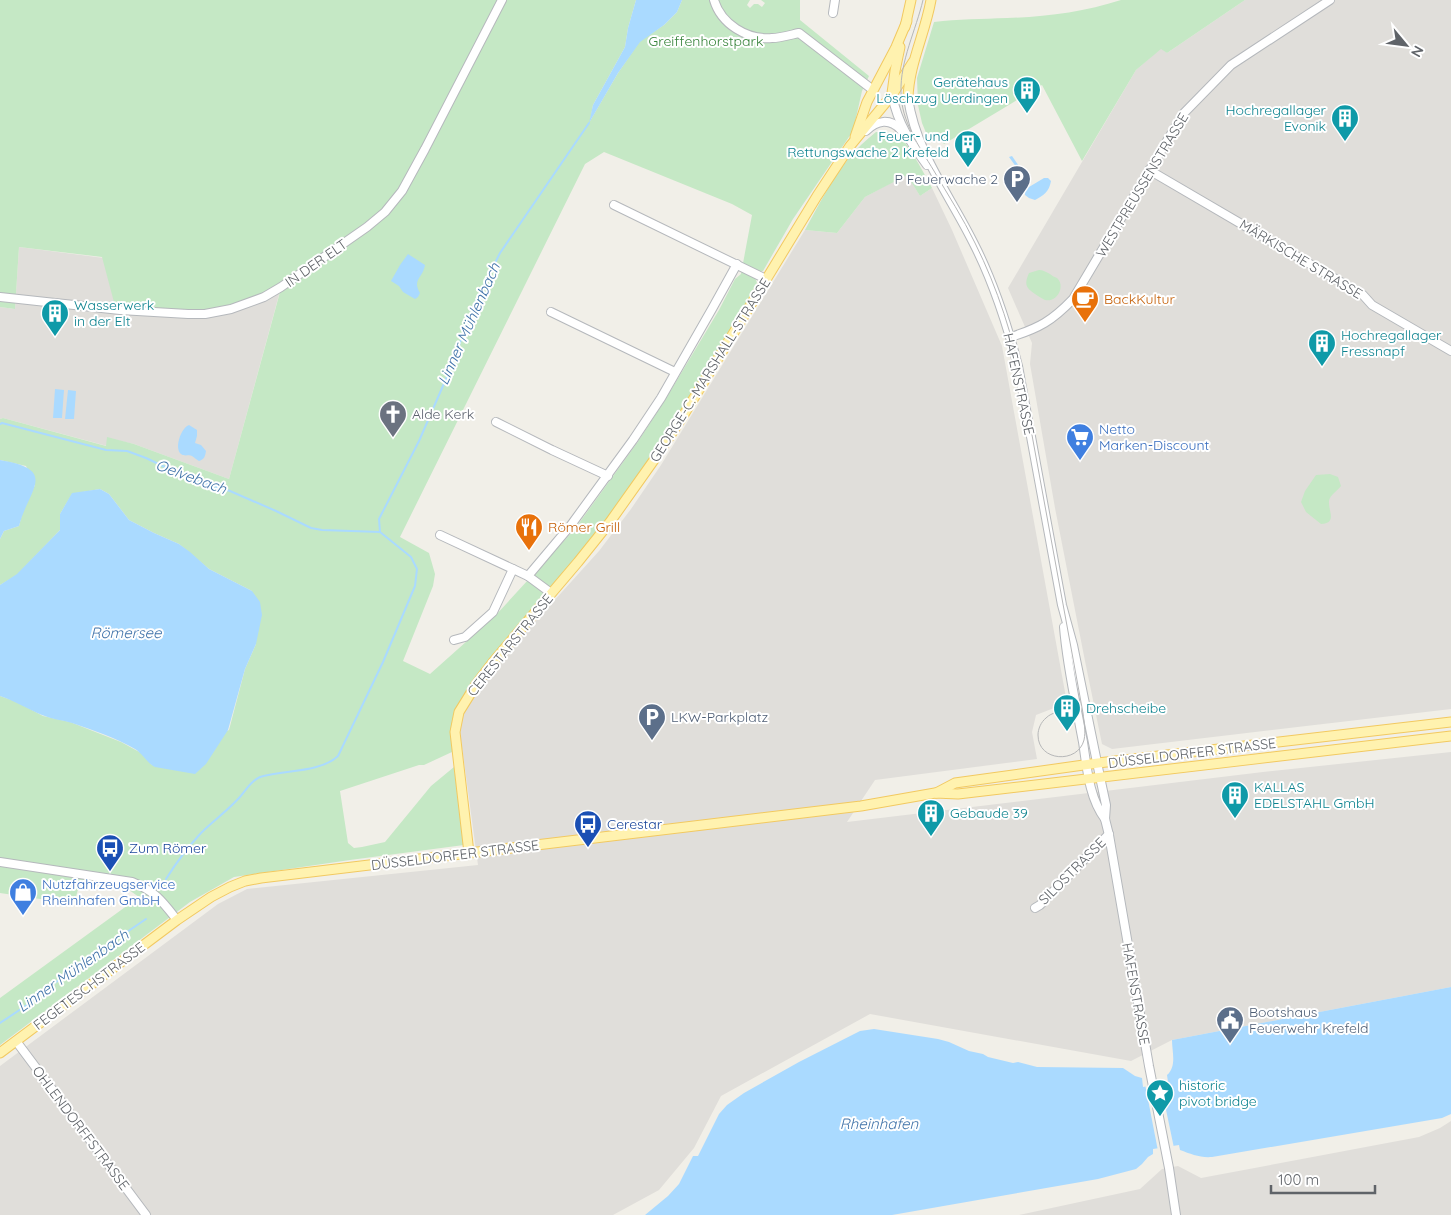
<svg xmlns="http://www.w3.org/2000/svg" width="1451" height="1215" font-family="Quicksand,sans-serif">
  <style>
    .industrial { fill: #e0deda }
    .green { fill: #c5e8c5; fill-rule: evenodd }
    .water { fill: #aadaff }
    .pier { fill: #f1efe8 }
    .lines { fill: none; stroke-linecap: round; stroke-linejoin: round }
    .stream { stroke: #aadaff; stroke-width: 2 }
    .minor-casing { stroke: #b5b8bc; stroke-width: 10 }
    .major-casing { stroke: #f2c960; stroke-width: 11 }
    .minor { stroke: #fff; stroke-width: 8 }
    .major { stroke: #fff2af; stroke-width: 9 }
    .tram { stroke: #b6b7b8; stroke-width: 1 }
    .labels { text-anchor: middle; stroke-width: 4; stroke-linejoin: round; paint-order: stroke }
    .park-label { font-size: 14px; fill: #348238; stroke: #fff }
    .culture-label { font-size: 14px; fill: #0d838f; stroke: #fff; text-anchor: start }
    .service-label { font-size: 14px; fill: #4e5e75; stroke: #fff; text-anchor: start }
    .street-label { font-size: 14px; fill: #5f6368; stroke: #fff }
    .food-label { font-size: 14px; fill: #c56008; stroke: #fff; text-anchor: start }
    .worship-label { font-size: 14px; fill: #5b616d; stroke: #fff; text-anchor: start }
    .shop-label { font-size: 14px; fill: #366cbe; stroke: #fff; text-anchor: start }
    .transit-label { font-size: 14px; fill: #164399; stroke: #fff; text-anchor: start }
    .water-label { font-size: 15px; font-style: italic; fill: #4174aa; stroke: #fff }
  </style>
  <rect width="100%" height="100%" fill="#f1efe8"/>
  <g class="industrial">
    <path d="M1245 0H1451V709L1112 749 1102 744 1085 661 1055 508 1030 364 1032 343 1008 288 1136 70 1161 48 1167 53Z"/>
    <path d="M907 174 920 196 932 188 952 230 1002 346 1067 703 1036 715 1032 732 1037 759 875 780 847 822 1263 772 1451 752V987L1172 1040 1131 1061 870 1014 721 1096 694 1148 659 1190 613 1215H0V1066L218 904 247 889 478 865 459 725 465 709 479 687 495 666 599 551 631 509 661 465 805 230 837 233 865 197Z"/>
    <path d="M19 247 104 258 280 291 229 479 134 444 107 438V446L3 418 0 419V307L15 309Z"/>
    <path d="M1451 1121V1215H1019L1140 1189 1162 1169 1178 1166 1201 1178 1419 1137 1440 1128Z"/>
  </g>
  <g class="green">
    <path d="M0 0H636L628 28 625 47 593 105 590 121 618 73 640 41 664 25 677 12 682 0H750L747 5 750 8 754 4H758L762 7 765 3 761 0H800V20L869 76 862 91 853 131 793 219 763 271 747 273C753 276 757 278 757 285L680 414 629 491 458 708 452 723V752L424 765H419L340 791 348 843 354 848 362 847 385 842 431 786 454 767 464 845 350 860 234 877 190 902 0 1045V998L139 897 129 890 80 882 74 904 0 893V696L17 702 43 716 70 722 121 742 143 754 152 765 229 730 245 669 256 644 252 591 209 569 179 544 154 533 129 520 109 494 100 489 72 494 60 514V530L17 575 0 585V539L4 531 19 526 22 514 35 485 26 466 0 460V419L3 418 106 446 107 437 134 444 229 479 280 292 243 309 207 316 115 306 102 257 19 247 15 309 0 307ZM604 152 732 204 752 215 741 274 735 279 719 310 665 400 637 443 574 530 495 616 430 674 403 661 433 586 435 574 429 553 400 537 585 164Z"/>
    <path d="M1121 0H1245L1167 53 1161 49 1136 70 1082 161 1042 85 944 144 937 135 929 140 922 123 918 105 917 78 934 22C958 19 982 19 1007 18 1045 17 1084 12 1121 0Z"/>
    <path d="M876 132C883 132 890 132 896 134 906 138 926 177 932 188L920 196 907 175 865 197 837 233 805 230C818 206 831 181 848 159 856 149 866 140 876 132Z"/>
    <path d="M1039 270C1043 270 1046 272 1050 274 1052 276 1055 277 1057 278 1066 286 1057 303 1045 300 1041 298 1035 294 1031 291 1024 286 1026 280 1029 273Z"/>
    <path d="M1330 474 1338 477 1341 486C1338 490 1332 494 1330 498 1325 507 1340 523 1321 524L1306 512 1301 502 1305 491 1316 475Z"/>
  </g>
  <g class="water">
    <path d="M636 0H682L677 12 664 25 640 42 618 73 589 123 593 105 625 47 628 28Z"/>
    <path d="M1012 156 1025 175 1029 187 1044 178H1048L1051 181C1049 192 1044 195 1035 200L1029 198 1025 195C1026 180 1018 169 1009 157Z"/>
    <path d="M408 254 425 265C423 278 412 279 420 293L418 297 415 299 403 292 399 286 391 281 400 265Z"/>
    <path d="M55 389 64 390 62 418H53Z"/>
    <path d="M68 390 76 391 74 419H65Z"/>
    <path d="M189 425 197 430V436L195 443 201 445 206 451C205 456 205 459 199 461 197 460 195 458 192 456 189 454 185 457 181 454 174 448 181 428 189 425Z"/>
    <path d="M0 460C59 470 29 488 19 526L4 531 0 539Z"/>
    <path d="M100 489 109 494 129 520 154 533 179 544 190 552 209 569 252 591 260 602 262 615 256 644 245 669 228 730 206 764 195 774 155 767C147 763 143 754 135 749 116 738 93 730 72 723 62 720 51 719 42 715 28 709 15 701 0 696V585L17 574 60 530V514L72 493Z"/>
    <path d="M1451 987V1114L1442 1118 1212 1157C1200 1158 1191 1154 1180 1150L1179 1145 1153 1149V1154L1148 1157 1142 1164 1136 1169 1098 1179 892 1215H645L668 1196 679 1184 693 1156H698L719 1114 727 1105 744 1093 799 1062 860 1031 874 1029 938 1039 949 1042 969 1051 983 1054 988 1057 1013 1063 1018 1062 1037 1067 1123 1068 1135 1076 1142 1078 1143 1087 1168 1082 1167 1075C1177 1066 1172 1052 1172 1040Z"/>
  </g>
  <path class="pier" d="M1160 1081 1174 1148 1158 1151 1145 1084Z"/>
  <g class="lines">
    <g class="stream">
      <path d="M0 424 2 423 106 450 127 451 146 458 190 479 230 491 276 511 311 528 322 530 380 532"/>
      <path d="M166 879C176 863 188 847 201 833 213 821 227 811 238 799 246 791 250 781 260 777 283 770 320 773 338 756L383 662 415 586 417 569 411 557 380 532 379 519 419 441 449 372 474 305 500 253 589 123"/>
      <path d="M0 1023 27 1005 40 992 64 977 77 966 146 919"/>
    </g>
    <g class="minor-casing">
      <g id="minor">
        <path d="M714 0C721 24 747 40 772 38 780 38 790 35 799 33L873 90"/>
        <path d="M833 13 835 0"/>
        <path d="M892 95C898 124 910 142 927 165"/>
        <path d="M908 98C916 153 950 195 974 244 994 283 1007 324 1018 366L1062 605 1073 645 1100 777 1106 805 1105 819 1109 835 1149 1066 1169 1168 1176 1215"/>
        <path d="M866 131C877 120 890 118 901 130"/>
        <path d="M1149 170 1363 295 1372 305 1451 351"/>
        <path d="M614 205 766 279"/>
        <path d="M0 297 120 310 188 314H205L231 309 264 297 281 287 367 227 385 212 402 191 425 149 502 0"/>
        <path d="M551 312 675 372"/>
        <path d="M1011 337C1039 328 1052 321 1073 299L1183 114 1231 65 1330 0"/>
        <path d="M496 422 552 450 608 476"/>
        <path d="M440 535 528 576 551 593"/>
        <path d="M528 576 571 525 633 440 661 398 712 309 737 264"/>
        <path d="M1064 627C1067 666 1076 704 1083 742 1087 768 1089 798 1105 819"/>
        <path d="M454 640 465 637 493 612 513 569"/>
        <path d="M0 862 132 882C155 891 162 901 177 920"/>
        <path d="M1035 908 1040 905 1109 834"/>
        <path d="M16 1041 146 1215"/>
      </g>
    </g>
    <g class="major-casing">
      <g id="major">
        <path d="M905 27 911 0"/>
        <path d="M892 93 895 71 900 47"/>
        <path d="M908 98C909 64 925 34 931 0"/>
        <path d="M855 137 867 102 896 47 907 21"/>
        <path d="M936 793 955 783 1098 763 1451 722"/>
        <path d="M469 853 455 732 459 712 477 683 493 662 578 562 610 522 654 460 683 416 817 196 850 146 892 95 913 62"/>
        <path d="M0 1053 177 920 211 897 230 887 245 881 261 878 861 806 935 793 958 794 1451 736"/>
      </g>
    </g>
    <use href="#minor" class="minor"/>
    <use href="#major" class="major"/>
    <path class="tram" d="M923 0C916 30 900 61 901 92 901 121 919 146 934 171 948 195 963 218 975 243 998 289 1013 337 1023 386L1083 713C1084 722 1086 731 1084 740 1078 764 1038 762 1038 735 1038 729 1041 722 1046 718 1052 712 1060 712 1067 709"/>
  </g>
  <defs>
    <g id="building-pin" transform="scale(1.4375)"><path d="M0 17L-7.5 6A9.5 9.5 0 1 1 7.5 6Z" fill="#0f9aa8" stroke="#fff"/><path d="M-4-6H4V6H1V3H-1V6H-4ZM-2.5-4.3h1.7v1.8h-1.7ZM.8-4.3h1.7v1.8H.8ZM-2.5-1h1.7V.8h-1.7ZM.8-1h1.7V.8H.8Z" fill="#fff"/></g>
    <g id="parking-pin" transform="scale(1.4375)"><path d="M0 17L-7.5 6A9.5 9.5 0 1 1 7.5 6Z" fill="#5c6f8a" stroke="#fff"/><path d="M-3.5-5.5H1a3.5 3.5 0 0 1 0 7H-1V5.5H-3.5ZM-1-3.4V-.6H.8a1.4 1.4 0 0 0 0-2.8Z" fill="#fff"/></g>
    <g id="cafe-pin" transform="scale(1.4375)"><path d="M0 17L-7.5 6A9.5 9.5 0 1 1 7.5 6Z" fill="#e8710a" stroke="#fff"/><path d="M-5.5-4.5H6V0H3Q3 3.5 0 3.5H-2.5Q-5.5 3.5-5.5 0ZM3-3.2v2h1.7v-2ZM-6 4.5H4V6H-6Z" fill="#fff"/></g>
    <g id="church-pin" transform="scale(1.4375)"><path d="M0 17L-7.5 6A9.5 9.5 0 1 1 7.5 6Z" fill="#6b7280" stroke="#fff"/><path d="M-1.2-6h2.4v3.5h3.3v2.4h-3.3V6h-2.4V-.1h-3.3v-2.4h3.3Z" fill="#fff"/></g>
    <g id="supermarket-pin" transform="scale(1.4375)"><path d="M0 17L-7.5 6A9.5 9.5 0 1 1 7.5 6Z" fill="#3f7fe0" stroke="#fff"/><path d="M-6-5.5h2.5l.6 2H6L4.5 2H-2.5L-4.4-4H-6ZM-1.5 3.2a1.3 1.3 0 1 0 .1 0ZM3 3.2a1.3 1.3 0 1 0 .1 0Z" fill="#fff"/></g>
    <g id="restaurant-pin" transform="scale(1.4375)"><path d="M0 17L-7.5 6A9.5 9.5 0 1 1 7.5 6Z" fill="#e8710a" stroke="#fff"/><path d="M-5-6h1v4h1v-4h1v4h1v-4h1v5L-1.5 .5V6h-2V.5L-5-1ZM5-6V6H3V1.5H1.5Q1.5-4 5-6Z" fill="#fff"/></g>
    <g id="bus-pin" transform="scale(1.4375)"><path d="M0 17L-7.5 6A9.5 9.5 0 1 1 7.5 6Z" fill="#1a4fb4" stroke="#fff"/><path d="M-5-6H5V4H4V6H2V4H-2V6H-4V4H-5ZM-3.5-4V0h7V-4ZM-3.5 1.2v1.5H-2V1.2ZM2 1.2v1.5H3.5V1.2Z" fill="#fff"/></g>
    <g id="shop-pin" transform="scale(1.4375)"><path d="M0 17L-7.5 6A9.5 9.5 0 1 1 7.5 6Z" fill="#3f7fe0" stroke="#fff"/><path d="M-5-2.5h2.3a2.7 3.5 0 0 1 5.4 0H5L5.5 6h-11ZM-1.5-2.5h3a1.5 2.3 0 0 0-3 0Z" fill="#fff"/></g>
    <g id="civic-pin" transform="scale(1.4375)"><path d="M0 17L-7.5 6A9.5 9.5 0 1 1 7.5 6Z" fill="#5c6f8a" stroke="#fff"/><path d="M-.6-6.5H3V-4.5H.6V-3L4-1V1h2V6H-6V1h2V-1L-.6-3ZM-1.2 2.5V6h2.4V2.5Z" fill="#fff"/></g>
    <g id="sight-pin" transform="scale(1.4375)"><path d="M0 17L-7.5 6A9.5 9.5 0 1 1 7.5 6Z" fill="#0f9aa8" stroke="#fff"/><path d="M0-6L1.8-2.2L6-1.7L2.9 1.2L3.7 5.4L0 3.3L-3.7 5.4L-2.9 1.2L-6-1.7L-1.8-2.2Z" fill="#fff"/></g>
  </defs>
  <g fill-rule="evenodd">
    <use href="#building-pin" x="1027" y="90"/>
    <use href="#building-pin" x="1345" y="118"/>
    <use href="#building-pin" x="968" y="144"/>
    <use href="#parking-pin" x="1017" y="179"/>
    <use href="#cafe-pin" x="1085" y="299"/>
    <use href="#building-pin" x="55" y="313"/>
    <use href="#building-pin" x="1322" y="343"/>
    <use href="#church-pin" x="393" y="414"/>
    <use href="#supermarket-pin" x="1080" y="437"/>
    <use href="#restaurant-pin" x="529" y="527"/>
    <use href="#building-pin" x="1067" y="708"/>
    <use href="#parking-pin" x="652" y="717"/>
    <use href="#building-pin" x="1235" y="795"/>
    <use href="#building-pin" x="931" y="813"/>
    <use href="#bus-pin" x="588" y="824"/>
    <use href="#bus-pin" x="110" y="848"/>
    <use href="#shop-pin" x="23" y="892"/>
    <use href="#civic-pin" x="1230" y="1020"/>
    <use href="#sight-pin" x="1160" y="1093"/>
  </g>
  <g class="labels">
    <g class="park-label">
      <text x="706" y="46">Greiffenhorstpark</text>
    </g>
    <g class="culture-label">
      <text x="1008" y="87" text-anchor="end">Gerätehaus<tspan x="1008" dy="16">Löschzug Uerdingen</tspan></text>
      <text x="1326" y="115" text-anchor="end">Hochregallager<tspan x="1326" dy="16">Evonik</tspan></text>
      <text x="949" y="141" text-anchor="end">Feuer- und<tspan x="949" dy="16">Rettungswache 2 Krefeld</tspan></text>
      <text x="74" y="310">Wasserwerk<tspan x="74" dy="16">in der Elt</tspan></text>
      <text x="1341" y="340">Hochregallager<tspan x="1341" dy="16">Fressnapf</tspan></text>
      <text x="1086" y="713">Drehscheibe</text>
      <text x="1254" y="792">KALLAS<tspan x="1254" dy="16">EDELSTAHL GmbH</tspan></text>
      <text x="950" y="818">Gebaude 39</text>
      <text x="1179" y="1090">historic<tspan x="1179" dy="16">pivot bridge</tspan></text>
    </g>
    <g class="service-label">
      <text x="998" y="184" text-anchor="end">P Feuerwache 2</text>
      <text x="671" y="722">LKW-Parkplatz</text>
      <text x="1249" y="1017">Bootshaus<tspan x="1249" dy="16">Feuerwehr Krefeld</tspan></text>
    </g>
    <g class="street-label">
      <text transform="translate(1142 185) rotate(-59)" y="5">WESTPREUSSENSTRASSE</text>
      <text transform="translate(1301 259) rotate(31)" y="5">MÄRKISCHE STRASSE</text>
      <text transform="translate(316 263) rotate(-35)" y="5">IN DER ELT</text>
      <text transform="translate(710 370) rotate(-58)" y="5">GEORGE-C.-MARSHALL-STRASSE</text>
      <text transform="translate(1019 384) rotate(78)" y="5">HAFENSTRASSE</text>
      <text transform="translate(510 645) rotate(-51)" y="5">CERESTARSTRASSE</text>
      <text transform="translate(1192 753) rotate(-7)" y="5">DÜSSELDORFER STRASSE</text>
      <text transform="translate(455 855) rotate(-7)" y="5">DÜSSELDORFER STRASSE</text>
      <text transform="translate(1072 871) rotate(-45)" y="5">SILOSTRASSE</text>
      <text transform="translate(89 986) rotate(-37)" y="5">FEGETESCHSTRASSE</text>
      <text transform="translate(1136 994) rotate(80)" y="5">HAFENSTRASSE</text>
      <text transform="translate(81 1128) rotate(53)" y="5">OHLENDORFFSTRASSE</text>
    </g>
    <g class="food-label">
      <text x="1104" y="304">BackKultur</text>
      <text x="548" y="532">Römer Grill</text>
    </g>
    <g class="worship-label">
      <text x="412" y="419">Alde Kerk</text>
    </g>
    <g class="shop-label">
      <text x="1099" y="434">Netto<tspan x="1099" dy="16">Marken-Discount</tspan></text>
      <text x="42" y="889">Nutzfahrzeugservice<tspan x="42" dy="16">Rheinhafen GmbH</tspan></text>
    </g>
    <g class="transit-label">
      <text x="607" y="829">Cerestar</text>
      <text x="129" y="853">Zum Römer</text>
    </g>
    <g class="water-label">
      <text transform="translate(469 324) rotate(-66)" y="5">Linner Mühlenbach</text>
      <text transform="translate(191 477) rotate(20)" y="5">Oelvebach</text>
      <text x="126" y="638">Römersee</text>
      <text transform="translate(73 971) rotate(-35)" y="5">Linner Mühlenbach</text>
      <text x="879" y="1129">Rheinhafen</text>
    </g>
  </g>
  <g transform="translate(1406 45) rotate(119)" stroke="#ffffff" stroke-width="4" paint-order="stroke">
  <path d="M0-4L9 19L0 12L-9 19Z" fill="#5f6368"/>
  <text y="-8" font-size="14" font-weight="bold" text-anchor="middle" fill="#5f6368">N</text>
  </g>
  <path d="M1271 1185v8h104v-8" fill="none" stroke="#5f6368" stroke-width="2.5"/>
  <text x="1278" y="1185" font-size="15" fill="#5f6368" stroke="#ffffff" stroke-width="4" paint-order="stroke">100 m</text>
</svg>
